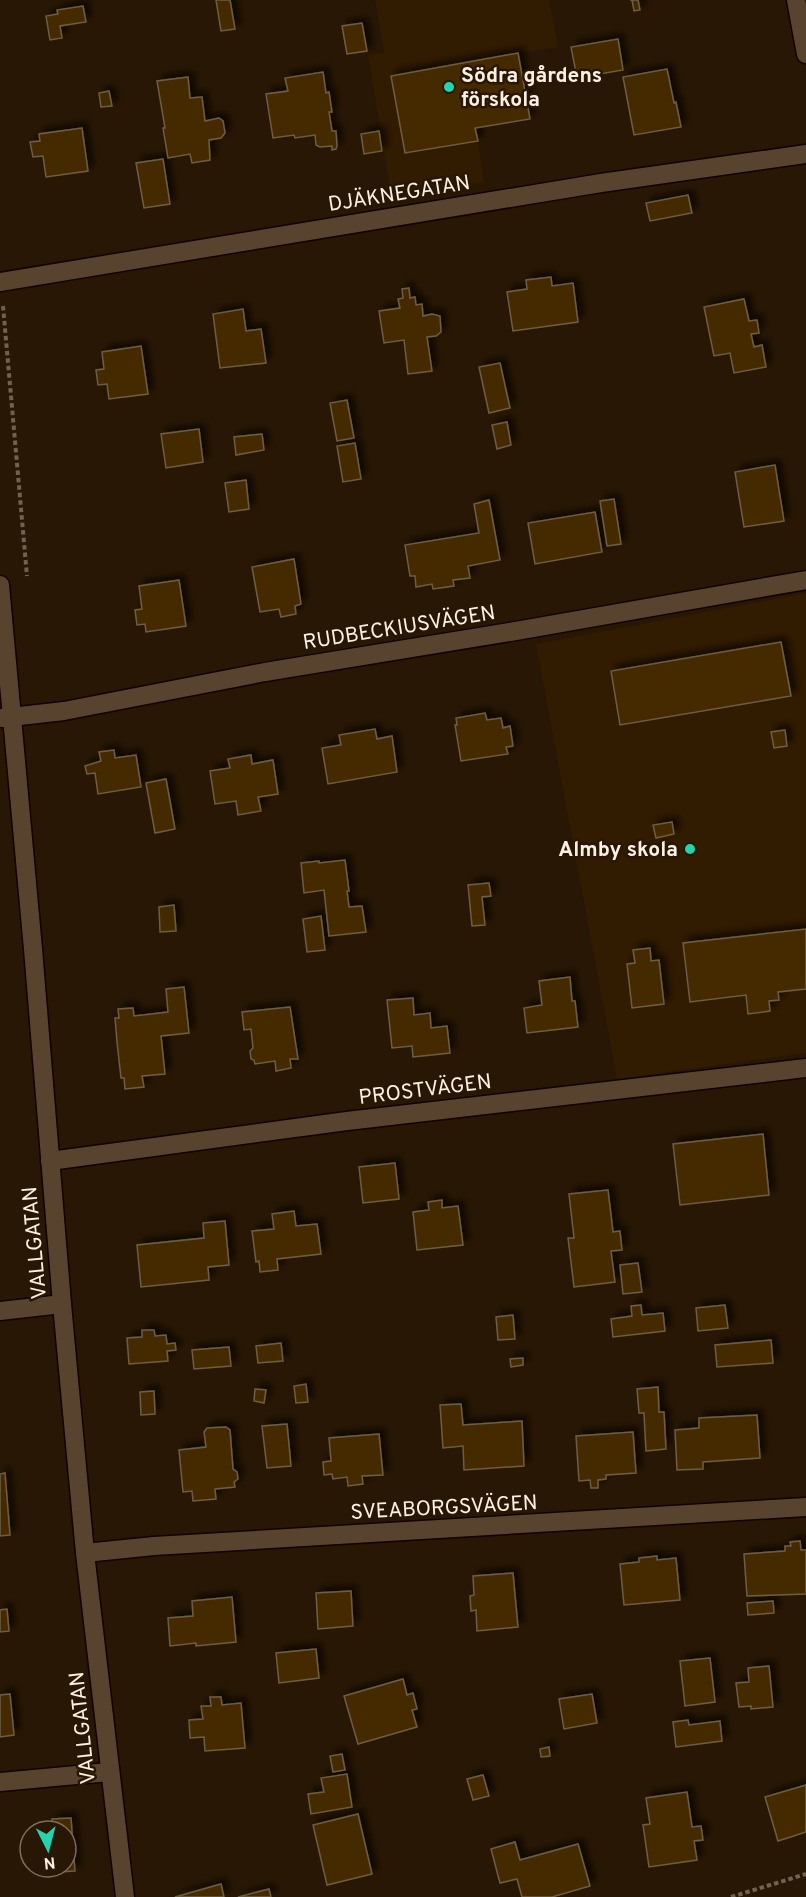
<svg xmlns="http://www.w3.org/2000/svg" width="806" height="1897" font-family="Overpass,sans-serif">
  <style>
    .built { fill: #311b01 }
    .building { fill: #442c00; stroke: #6d5d45; stroke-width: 1.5; filter: url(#shadow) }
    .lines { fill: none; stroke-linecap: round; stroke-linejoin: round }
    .minor-casing { stroke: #100300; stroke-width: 21 }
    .path { stroke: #716151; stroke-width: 4; stroke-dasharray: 4.5 3; stroke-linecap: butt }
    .minor { stroke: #57432e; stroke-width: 18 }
    .poi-dot { fill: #22d5af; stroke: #281704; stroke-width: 2 }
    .labels { text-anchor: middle; stroke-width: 5; stroke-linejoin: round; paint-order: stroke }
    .poi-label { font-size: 21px; font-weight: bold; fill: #fcf0e4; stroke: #281704; text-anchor: start }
    .street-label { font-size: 21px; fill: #fcf0e4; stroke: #281704 }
  </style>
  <defs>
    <filter id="shadow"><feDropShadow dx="5.5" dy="-5.5" stdDeviation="3" flood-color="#0009"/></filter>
  </defs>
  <rect width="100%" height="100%" fill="#281704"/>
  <g class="built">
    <path d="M375 0H549L558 47 518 53 530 119 476 128 484 182 391 195 368 55 384 53Z"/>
    <path d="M806 593V1053L617 1079 536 644Z"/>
  </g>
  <g class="building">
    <path d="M216 0H230L235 29 221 31Z"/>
    <path d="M630 0H638L640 10 634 11 632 0Z"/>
    <path d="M83 6 86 22 60 26 62 38 50 40 46 16 58 14 57 10Z"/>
    <path d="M362 23 367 51 347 54 342 26Z"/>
    <path d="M618 39 623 70 577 78 571 47Z"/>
    <path d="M518 53 530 119 475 128 478 141 405 153 391 76Z"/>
    <path d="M667 69 674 103 676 102 681 127 634 135 623 77Z"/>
    <path d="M323 72 326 93 329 92 332 112H329L332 131H336L337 146 336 149 332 150V146L320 147 316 145 315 135 295 138 294 135 273 138 266 94 288 91 285 78Z"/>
    <path d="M188 77 190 98 202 97 205 121 219 118 223 121 225 133 221 138 209 140 210 160 192 163 190 154 168 158 163 128H165L157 81Z"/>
    <path d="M109 91 112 106 101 107 99 93Z"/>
    <path d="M82 128 88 171 46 177 43 156 33 157 30 142 40 141 39 134Z"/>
    <path d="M379 131 382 151 364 154 361 134Z"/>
    <path d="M163 159 170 204 144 208 136 163Z"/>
    <path d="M688 195 692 213 650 221 646 203Z"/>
    <path d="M551 277 552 286 573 283 578 322 513 331 507 292 527 289 526 280Z"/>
    <path d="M409 288 410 298 415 297 416 305 422 304 423 316 432 314 440 316 441 332 436 336 427 337 432 371 408 374 404 340 384 343 379 311 400 308 398 299 403 298 402 289Z"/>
    <path d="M744 299 749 321 757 320 759 333 751 334 754 347 762 345 766 367 734 373 730 353 714 356 704 307Z"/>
    <path d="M243 309 246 331 261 329 266 363 220 368 213 314Z"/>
    <path d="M141 346 148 394 109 399 107 384 98 385 96 370 104 369 102 352Z"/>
    <path d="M500 363 510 408 489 413 479 367Z"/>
    <path d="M347 400 354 438 337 441 330 403Z"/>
    <path d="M507 422 511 445 497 449 492 425Z"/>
    <path d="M199 429 203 462 166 468 161 434Z"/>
    <path d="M262 434 264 450 236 455 234 437Z"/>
    <path d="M355 443 361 479 343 482 337 446Z"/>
    <path d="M775 465 784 521 744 527 735 472Z"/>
    <path d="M246 480 249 509 229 512 225 483Z"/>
    <path d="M614 499 621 544 607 546 600 501Z"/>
    <path d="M489 500 500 560 468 566 470 578 453 580 454 586 433 589 432 584 416 587 415 576H410L405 545 479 533 474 504Z"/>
    <path d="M595 512 602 552 535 564 528 523Z"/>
    <path d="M294 559 301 604 295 606 296 614 281 617 279 609 260 612 252 567Z"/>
    <path d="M179 580 186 626 146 632 145 624 137 625 135 610 142 609 139 586Z"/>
    <path d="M781 642 791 696 620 725 611 671Z"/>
    <path d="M485 713 487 720 501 718 503 728 510 726 513 746 506 747 508 754 461 761 455 725H457L456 718Z"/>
    <path d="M375 729 377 739 392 736 397 772 328 784 322 748 341 745 339 735Z"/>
    <path d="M785 730 787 746 774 748 771 732Z"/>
    <path d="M114 750 115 758 136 755 141 787 98 794 95 773 87 774 85 766 101 761 99 752Z"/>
    <path d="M251 755 252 764 273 760 278 794 258 797 261 811 238 815 236 801 215 804 210 771 230 768 228 759Z"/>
    <path d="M166 779 175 829 155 833 146 783Z"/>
    <path d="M672 822 674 834 656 838 653 825Z"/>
    <path d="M345 860 349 891H347L349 907 362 906 366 932 329 936 324 890 304 893 301 863 319 861V863Z"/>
    <path d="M489 883 491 896 482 897 485 925 472 926 468 885Z"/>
    <path d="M174 905 176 931 160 932 159 907Z"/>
    <path d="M321 916 325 950 307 952 303 919Z"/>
    <path d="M806 929V989L778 992 779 1000 769 1001 770 1011 748 1014 746 995 690 1002 683 943Z"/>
    <path d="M650 948 651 961 659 960 664 1004 632 1008 627 964 635 963 633 950Z"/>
    <path d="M570 977 572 1001H575L578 1027 527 1033 524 1008 542 1005 539 981Z"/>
    <path d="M184 987 189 1033 161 1036 165 1074 142 1076 144 1087 125 1089 124 1078H121L117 1042 115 1018H119L118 1009 133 1008 134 1016 168 1012 166 989Z"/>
    <path d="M413 998 414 1015 430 1013 431 1028 447 1026 450 1053 413 1057 412 1046 392 1048 387 1000Z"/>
    <path d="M290 1007 298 1059H290L291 1068 276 1071 275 1061 255 1064 254 1060 251 1059 250 1051 253 1048 251 1029 244 1030 242 1012Z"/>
    <path d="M763 1134 769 1195 680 1205 673 1144Z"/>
    <path d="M395 1163 399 1199 363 1203 359 1167Z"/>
    <path d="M608 1190 613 1232 620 1231 622 1250 611 1251 615 1282 574 1287 568 1238H574L569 1194Z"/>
    <path d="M442 1200V1208L458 1206 463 1245 417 1250 413 1212 429 1210 428 1202Z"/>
    <path d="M294 1211 296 1226 317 1224 321 1254 277 1259 278 1270 260 1272 259 1261 256 1262 252 1231 274 1229 272 1214Z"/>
    <path d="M225 1221 229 1265 208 1267 209 1280 141 1287 137 1245 204 1238 203 1223Z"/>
    <path d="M638 1263 642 1292 623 1294 620 1265Z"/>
    <path d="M641 1305 642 1315 663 1313 665 1331 613 1337 611 1319 632 1316 631 1306Z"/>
    <path d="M725 1305 728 1328 698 1331 696 1308Z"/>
    <path d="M513 1315 515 1339 498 1340 496 1317Z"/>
    <path d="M142 1330H154L155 1336 166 1335 167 1344 175 1343 176 1350 167 1351 168 1361 129 1364 127 1338 142 1337Z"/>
    <path d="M771 1340 773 1363 717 1367 715 1345Z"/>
    <path d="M281 1343 283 1361 258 1363 256 1346Z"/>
    <path d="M229 1347 231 1366 194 1369 192 1350Z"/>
    <path d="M523 1358V1365L511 1367 510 1359Z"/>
    <path d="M306 1384 308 1402 296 1403 294 1386Z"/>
    <path d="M658 1387 659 1412H664L666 1449 646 1451 644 1413H639L637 1389Z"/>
    <path d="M255 1389 266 1390 264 1403 254 1401Z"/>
    <path d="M154 1391 155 1414 141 1415 140 1392Z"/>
    <path d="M461 1404 463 1425 522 1421 524 1466 464 1470 463 1446 443 1448 440 1405Z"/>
    <path d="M757 1415 760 1458 703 1462V1469L677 1470 675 1430 699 1428V1418Z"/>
    <path d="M287 1424 291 1466 267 1468 262 1426Z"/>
    <path d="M226 1427 230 1430 233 1469 237 1472 238 1479 234 1482 235 1487 215 1489 216 1499 193 1501 192 1491 183 1492 179 1450 206 1447 204 1432 207 1428Z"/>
    <path d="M633 1432 636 1473 606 1475V1479L598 1480V1488H591L590 1480 579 1481 576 1436Z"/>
    <path d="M379 1434 383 1475 362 1476 363 1484 348 1486 347 1477 333 1479 332 1474 324 1475 323 1462 331 1461 329 1438Z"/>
    <path d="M5 1473 10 1535 0 1536V1474Z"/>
    <path d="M800 1541 801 1550H806V1594L747 1596 744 1554 785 1551V1546H791L790 1542Z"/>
    <path d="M657 1556V1560L676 1558 680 1600 624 1605 620 1564 639 1562V1558Z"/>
    <path d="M513 1573 518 1627 477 1631 476 1610 471 1611 470 1596 474 1595 473 1576Z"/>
    <path d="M351 1591 353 1626 318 1629 316 1593Z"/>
    <path d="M232 1597 236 1642 196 1646V1643L170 1646 168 1618 193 1616 192 1601Z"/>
    <path d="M773 1601 774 1613 748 1615 747 1603Z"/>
    <path d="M7 1609 9 1631 0 1632V1610Z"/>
    <path d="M316 1649 319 1678 279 1683 276 1653Z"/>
    <path d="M710 1658 715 1702 685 1706 680 1661Z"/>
    <path d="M769 1666 773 1707 751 1709V1706L739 1707 736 1683 749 1682 748 1668Z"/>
    <path d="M403 1679 407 1695 413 1693 417 1709 412 1710 417 1727 358 1744 344 1696Z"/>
    <path d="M10 1694 14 1735 0 1737V1695Z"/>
    <path d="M592 1694 597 1723 564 1729 559 1699Z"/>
    <path d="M210 1697H221L222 1705 241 1703 245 1748 205 1751 204 1737 190 1738 189 1720 203 1719 201 1706H211Z"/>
    <path d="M688 1720 689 1725 720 1721 722 1741 676 1747 673 1722Z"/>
    <path d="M549 1747 550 1756 541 1757 540 1749Z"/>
    <path d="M342 1754 345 1770 333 1772 330 1756Z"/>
    <path d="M347 1774 352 1807 311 1814 308 1794 324 1792 321 1778Z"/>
    <path d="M483 1775 489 1796 473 1800 467 1779Z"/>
    <path d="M806 1785V1832L778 1841 765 1797Z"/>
    <path d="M687 1792 692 1827 701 1826 703 1840 694 1841 697 1860 649 1867 643 1825 650 1824 646 1798Z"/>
    <path d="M358 1814 372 1874 327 1885 313 1825Z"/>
    <path d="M71 1818 75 1871 41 1873V1867H66V1831H38V1829L53 1828 52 1819Z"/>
    <path d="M515 1842 520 1860 578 1844 590 1886 552 1897H522L517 1879 500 1883 491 1849Z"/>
    <path d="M221 1884 224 1897H175Z"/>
    <path d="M269 1889 271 1897H238Z"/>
  </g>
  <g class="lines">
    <g class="minor-casing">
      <g id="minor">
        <path d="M796 0 806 54"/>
        <path d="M0 282 601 183 806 154"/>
        <path d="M0 585 33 949 62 1304 85 1553 125 1897"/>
        <path d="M2 718 64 711 265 672 510 632 806 580"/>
        <path d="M50 1161 347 1121 806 1068"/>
        <path d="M0 1311 62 1304"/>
        <path d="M85 1553 154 1546 806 1507"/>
        <path d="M0 1782 109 1772"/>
      </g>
    </g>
    <g class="path">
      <path d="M3 306 27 576"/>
      <path d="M731 1897 806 1874"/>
    </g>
    <use href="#minor" class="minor"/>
  </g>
  <g class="poi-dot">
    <circle cx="449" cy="87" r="6"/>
    <circle cx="690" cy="849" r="6"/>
  </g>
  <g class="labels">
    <g class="poi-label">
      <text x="461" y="82">Södra gårdens<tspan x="461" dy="24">förskola</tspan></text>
      <text x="678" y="856" text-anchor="end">Almby skola</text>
    </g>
    <g class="street-label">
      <text transform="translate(399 193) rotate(-9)" y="7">DJÄKNEGATAN</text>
      <text transform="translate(399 627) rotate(-9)" y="7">RUDBECKIUSVÄGEN</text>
      <text transform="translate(425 1089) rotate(-7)" y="7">PROSTVÄGEN</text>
      <text transform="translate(34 1243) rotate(-95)" y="7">VALLGATAN</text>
      <text transform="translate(444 1507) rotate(-3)" y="7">SVEABORGSVÄGEN</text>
      <text transform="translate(82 1728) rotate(-96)" y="7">VALLGATAN</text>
    </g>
  </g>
  <g transform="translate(48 1849) rotate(174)"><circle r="28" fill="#281704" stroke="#7d6e5e" stroke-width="1.5"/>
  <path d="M0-4.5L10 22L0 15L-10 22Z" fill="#22d5af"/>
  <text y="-9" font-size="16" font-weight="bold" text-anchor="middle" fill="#fcf0e4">N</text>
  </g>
</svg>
